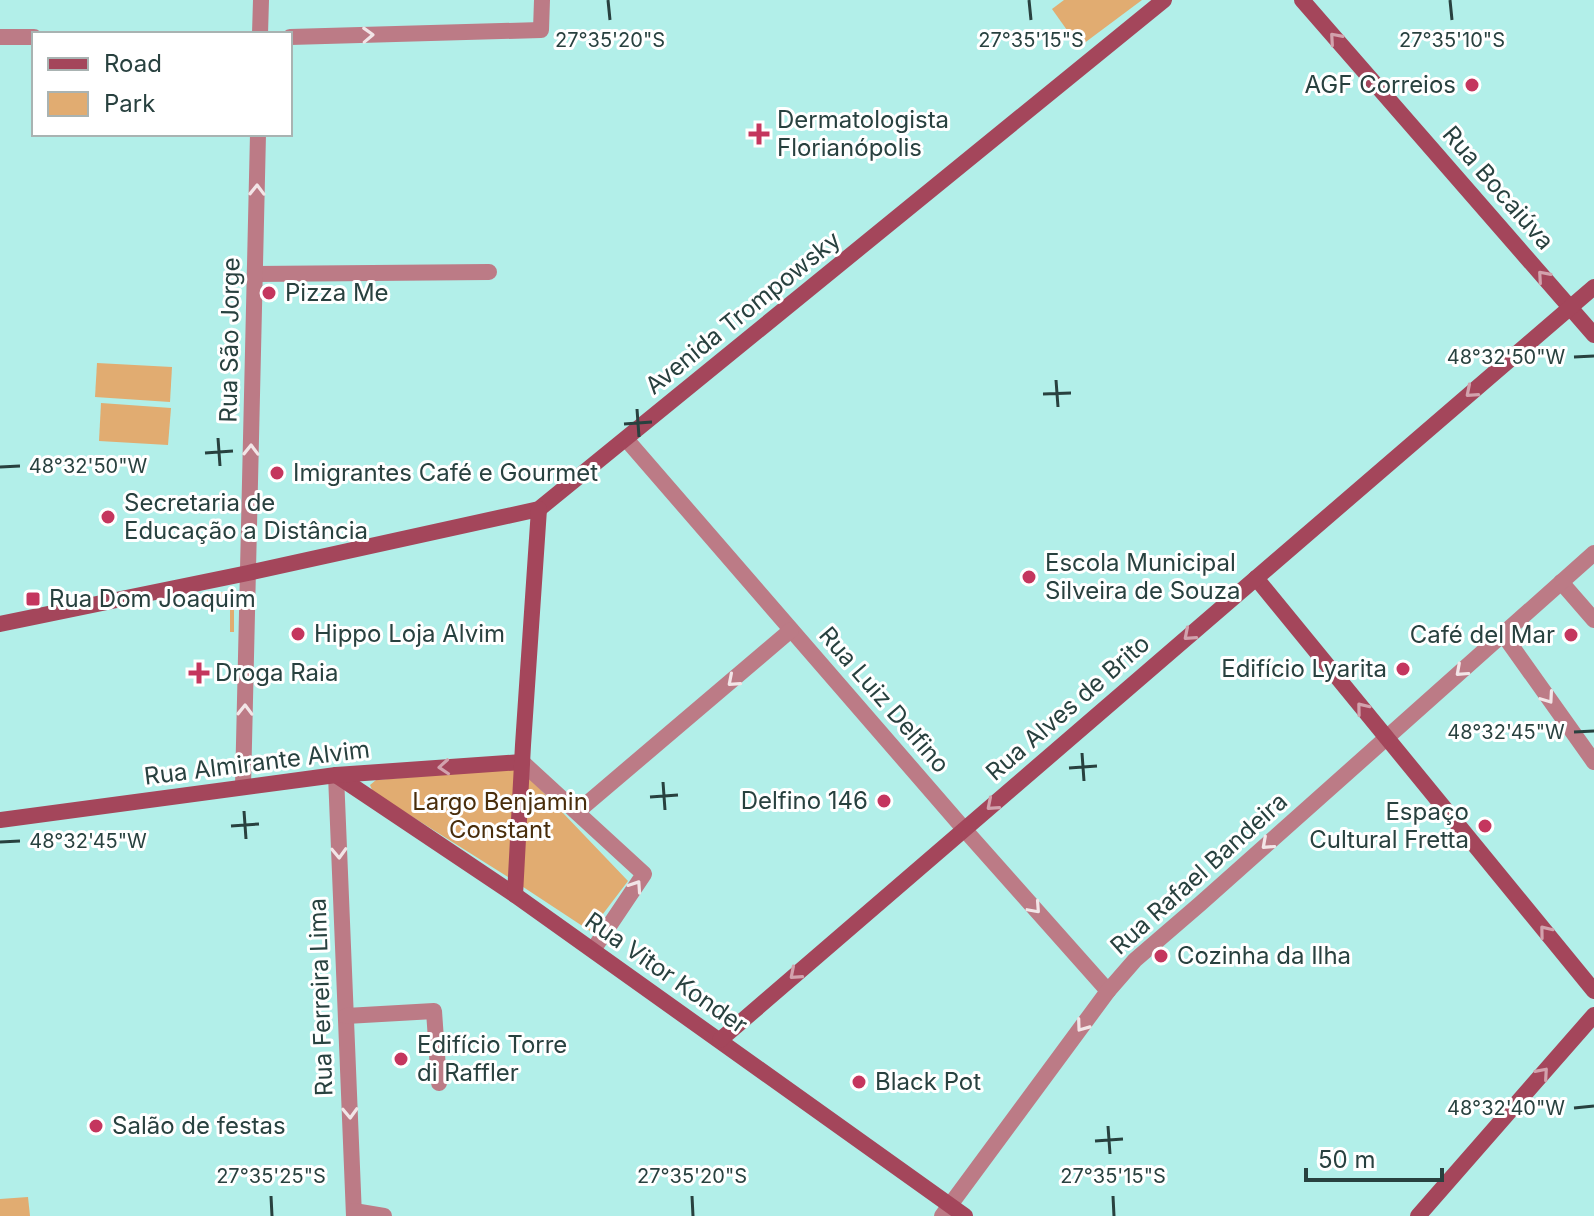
<svg xmlns="http://www.w3.org/2000/svg" width="1594" height="1216" font-family="Inter,sans-serif">
  <style>
    .green { fill: #e1ac71 }
    .lines { fill: none; stroke-linecap: round; stroke-linejoin: round }
    .street { stroke: #bc7b86; stroke-width: 16 }
    .secondary { stroke: #a4465b; stroke-width: 16 }
    .oneway { stroke: #f2e5e7 }
    .oneway2 { stroke: #d2a2ad }
    .ticks { fill: none; stroke: #28413f; stroke-width: 3 }
    .poi-dot { fill: #c4365e; stroke: #fff; stroke-width: 3 }
    .labels { text-anchor: middle; stroke-width: 6; stroke-linejoin: round; paint-order: stroke }
    .poi-label { font-size: 24px; fill: #28413f; stroke: #fff; text-anchor: start }
    .street-label { font-size: 24px; fill: #28413f; stroke: #fff }
    .park-label { font-size: 24px; fill: #492e0c; stroke: #fff }
    .ticks-label { font-size: 20px; text-anchor: middle; fill: #28413f; stroke: #fff; stroke-width: 6; stroke-linejoin: round; paint-order: stroke }
  </style>
  <rect width="100%" height="100%" fill="#b2efe9"/>
  <g class="green">
    <path d="M1064 0H1142L1079 47 1052 9Z"/>
    <path d="M97 363 172 367 170 402 95 397Z"/>
    <path d="M101 403 171 408 168 445 99 441Z"/>
    <path d="M234 590V632H230V601L192 603 190 598Z"/>
    <path d="M520 768 628 881 590 931 508 877 373 792 370 785 376 780Z"/>
    <path d="M28 1197 30 1216H0V1199Z"/>
  </g>
  <g class="lines">
    <g class="street">
      <path d="M260 34 261 0"/>
      <path d="M0 37H34"/>
      <path d="M290 37 541 30 542 0"/>
      <path d="M255 274 489 272"/>
      <path d="M626 439 964 829 1108 991"/>
      <path d="M1561 582 1594 620"/>
      <path d="M1503 634 1594 762"/>
      <path d="M522 762 644 874 593 950"/>
      <path d="M336 775 354 1216"/>
      <path d="M243 787 258 134"/>
      <path d="M577 812 791 630"/>
      <path d="M346 1016 434 1011 439 1083"/>
      <path d="M354 1211 384 1216"/>
      <path d="M942 1216 1108 991 1135 960 1200 904 1594 553"/>
    </g>
    <g class="secondary">
      <path d="M1302 0 1594 335"/>
      <path d="M1256 578 1594 991"/>
      <path d="M0 624 248 573 539 509 1164 0"/>
      <path d="M336 775 515 895 965 1216"/>
      <path d="M0 820 336 775 522 762"/>
      <path d="M515 895 523 745 539 509"/>
      <path d="M720 1040 1594 287"/>
      <path d="M1418 1216 1594 1015"/>
    </g>
  </g>
  <defs><path id="oneway-chevron" d="M-2-3.5L2.5 0L-2 3.5" fill="none" stroke-width="1.6" stroke-linecap="round" stroke-linejoin="round" transform="scale(2)"/></defs>
  <g class="oneway">
    <use href="#oneway-chevron" transform="translate(368 35) rotate(-2)"/>
    <use href="#oneway-chevron" transform="translate(257 190) rotate(-89)"/>
    <use href="#oneway-chevron" transform="translate(251 450) rotate(-89)"/>
    <use href="#oneway-chevron" transform="translate(1461 671) rotate(138)"/>
    <use href="#oneway-chevron" transform="translate(733 681) rotate(139)"/>
    <use href="#oneway-chevron" transform="translate(1548 698) rotate(55)"/>
    <use href="#oneway-chevron" transform="translate(245 710) rotate(-89)"/>
    <use href="#oneway-chevron" transform="translate(1267 844) rotate(138)"/>
    <use href="#oneway-chevron" transform="translate(339 853) rotate(88)"/>
    <use href="#oneway-chevron" transform="translate(636 886) rotate(-56)"/>
    <use href="#oneway-chevron" transform="translate(1035 908) rotate(48)"/>
    <use href="#oneway-chevron" transform="translate(1082 1026) rotate(126)"/>
    <use href="#oneway-chevron" transform="translate(350 1113) rotate(88)"/>
  </g>
  <g class="oneway2">
    <use href="#oneway-chevron" transform="translate(1335 38) rotate(-131)"/>
    <use href="#oneway-chevron" transform="translate(1543 276) rotate(-131)"/>
    <use href="#oneway-chevron" transform="translate(1471 392) rotate(139)"/>
    <use href="#oneway-chevron" transform="translate(1189 635) rotate(139)"/>
    <use href="#oneway-chevron" transform="translate(1362 708) rotate(-129)"/>
    <use href="#oneway-chevron" transform="translate(444 767) rotate(176)"/>
    <use href="#oneway-chevron" transform="translate(992 805) rotate(139)"/>
    <use href="#oneway-chevron" transform="translate(1545 931) rotate(-129)"/>
    <use href="#oneway-chevron" transform="translate(795 974) rotate(139)"/>
    <use href="#oneway-chevron" transform="translate(1543 1073) rotate(-49)"/>
  </g>
  <path class="ticks" d="M608 0 610 20M1029 0 1031 20M1450 0 1452 20M1574 357 1594 356M1056 380 1058 407M1043 394 1071 393M637 409 639 437M624 424 652 422M218 438 220 466M205 453 233 451M0 467 20 466M1574 732 1594 731M1082 753 1084 781M1069 768 1097 766M663 782 665 810M650 797 678 795M244 811 246 839M231 826 259 824M0 842 20 841M1574 1108 1594 1106M1108 1126 1110 1154M1095 1141 1123 1139M271 1196 272 1216M692 1196 693 1216M1113 1196 1114 1216"/>
  <g class="poi-dot">
    <circle cx="1472" cy="85" r="8"/>
    <path d="M755 122h8v8h8v8h-8v8h-8v-8h-8v-8h8z"/>
    <circle cx="269" cy="293" r="8"/>
    <circle cx="277" cy="473" r="8"/>
    <circle cx="108" cy="517" r="8"/>
    <circle cx="1029" cy="577" r="8"/>
    <rect x="25" y="591" width="16" height="16" rx="4"/>
    <circle cx="298" cy="634" r="8"/>
    <circle cx="1571" cy="635" r="8"/>
    <circle cx="1403" cy="669" r="8"/>
    <path d="M195 661h8v8h8v8h-8v8h-8v-8h-8v-8h8z"/>
    <circle cx="884" cy="801" r="8"/>
    <circle cx="1485" cy="826" r="8"/>
    <circle cx="1161" cy="956" r="8"/>
    <circle cx="401" cy="1059" r="8"/>
    <circle cx="859" cy="1082" r="8"/>
    <circle cx="96" cy="1126" r="8"/>
  </g>
  <g class="labels">
    <g class="poi-label">
      <text x="1456" y="93" text-anchor="end">AGF Correios</text>
      <text x="777" y="128">Dermatologista<tspan x="777" dy="28">Florianópolis</tspan></text>
      <text x="285" y="301">Pizza Me</text>
      <text x="293" y="481">Imigrantes Café e Gourmet</text>
      <text x="124" y="511">Secretaria de<tspan x="124" dy="28">Educação a Distância</tspan></text>
      <text x="1045" y="571">Escola Municipal<tspan x="1045" dy="28">Silveira de Souza</tspan></text>
      <text x="49" y="607">Rua Dom Joaquim</text>
      <text x="314" y="642">Hippo Loja Alvim</text>
      <text x="1555" y="643" text-anchor="end">Café del Mar</text>
      <text x="1387" y="677" text-anchor="end">Edifício Lyarita</text>
      <text x="215" y="681">Droga Raia</text>
      <text x="868" y="809" text-anchor="end">Delfino 146</text>
      <text x="1469" y="820" text-anchor="end">Espaço<tspan x="1469" dy="28">Cultural Fretta</tspan></text>
      <text x="1177" y="964">Cozinha da Ilha</text>
      <text x="417" y="1053">Edifício Torre<tspan x="417" dy="28">di Raffler</tspan></text>
      <text x="875" y="1090">Black Pot</text>
      <text x="112" y="1134">Salão de festas</text>
    </g>
    <g class="street-label">
      <text transform="translate(1498 188) rotate(49)" y="8">Rua Bocaiúva</text>
      <text transform="translate(743 313) rotate(-39)" y="8">Avenida Trompowsky</text>
      <text transform="translate(230 340) rotate(-89)" y="8">Rua São Jorge</text>
      <text transform="translate(884 700) rotate(49)" y="8">Rua Luiz Delfino</text>
      <text transform="translate(1068 708) rotate(-41)" y="8">Rua Alves de Brito</text>
      <text transform="translate(257 763) rotate(-7)" y="8">Rua Almirante Alvim</text>
      <text transform="translate(1199 874) rotate(-42)" y="8">Rua Rafael Bandeira</text>
      <text transform="translate(666 973) rotate(35)" y="8">Rua Vitor Konder</text>
      <text transform="translate(321 997) rotate(-92)" y="8">Rua Ferreira Lima</text>
    </g>
    <g class="park-label">
      <text x="500" y="810">Largo Benjamin<tspan x="500" dy="28">Constant</tspan></text>
    </g>
  </g>
  <g class="ticks-label">
    <text x="610" y="47">27°35'20"S</text>
    <text x="1031" y="47">27°35'15"S</text>
    <text x="1452" y="47">27°35'10"S</text>
    <text x="1506" y="364">48°32'50"W</text>
    <text x="88" y="473">48°32'50"W</text>
    <text x="1506" y="739">48°32'45"W</text>
    <text x="88" y="848">48°32'45"W</text>
    <text x="1506" y="1115">48°32'40"W</text>
    <text x="271" y="1183">27°35'25"S</text>
    <text x="692" y="1183">27°35'20"S</text>
    <text x="1113" y="1183">27°35'15"S</text>
  </g>
  <rect x="32" y="32" width="260" height="104" fill="#ffffff" stroke="#a9b3b2" stroke-width="2"/>
  <rect x="48" y="58" width="40" height="12" fill="#a4465b" stroke="#a9b3b2" stroke-width="2"/>
  <text x="104" y="72" font-size="24" fill="#28413f">Road</text>
  <rect x="48" y="92" width="40" height="24" fill="#e1ac71" stroke="#a9b3b2" stroke-width="2"/>
  <text x="104" y="112" font-size="24" fill="#28413f">Park</text>
  <path d="M1306 1168v12h136v-12" fill="none" stroke="#28413f" stroke-width="4"/>
  <text x="1318" y="1168" font-size="24" fill="#28413f" stroke="#ffffff" stroke-width="6" paint-order="stroke">50 m</text>
</svg>
